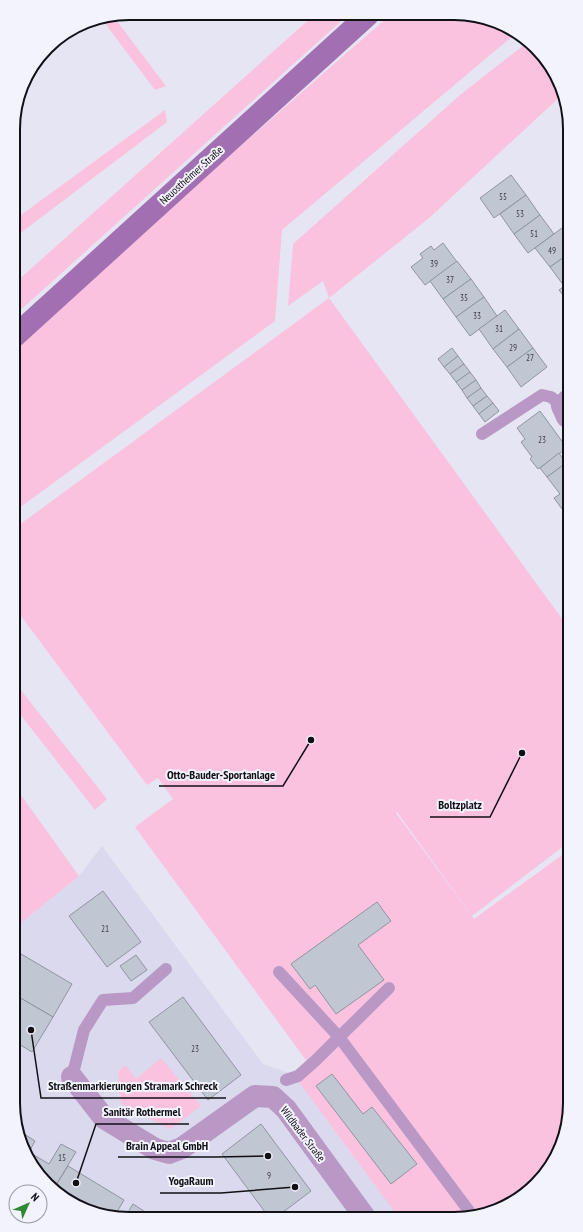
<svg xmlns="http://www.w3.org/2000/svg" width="583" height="1232" font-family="'PT Sans Narrow',sans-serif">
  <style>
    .built { fill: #dad9ee }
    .green { fill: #fac2df }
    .building { fill: #c0c7d3; stroke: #8e95a0 }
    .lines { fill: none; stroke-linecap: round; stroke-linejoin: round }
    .lane { stroke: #b998c5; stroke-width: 12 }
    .street { stroke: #b998c5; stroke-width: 22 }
    .secondary { stroke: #a270b2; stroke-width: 22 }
    .labels { text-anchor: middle; stroke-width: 4; stroke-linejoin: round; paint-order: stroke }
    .number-label { font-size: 9px; fill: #3d3e44 }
    .street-label { font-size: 11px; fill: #111015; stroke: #f3f3fe }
    .rim { fill: none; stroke: #111015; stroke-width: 2 }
    .leader { fill: none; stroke: #111015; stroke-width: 1.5 }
    .callout-dot { fill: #111015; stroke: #f3f3fe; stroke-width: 1.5 }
    .callout-label { font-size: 12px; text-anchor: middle; font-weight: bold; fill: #111015; stroke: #f3f3fe; stroke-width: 4; stroke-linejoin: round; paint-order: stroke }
  </style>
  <rect width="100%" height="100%" fill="#e6e5f3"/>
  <path class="built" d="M102 846 263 1064 298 1076 399 1215 106 1217 52 1190 17 1134 16 927 79 876Z"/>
  <g class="green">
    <path d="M315 14H349L15 315 14 284Z"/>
    <path d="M390 15H477L515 34 282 230 275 321 15 511V347L78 288Z"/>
    <path d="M113 16 166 86 155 90 101 18Z"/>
    <path d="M529 41 563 94 428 219 329 298 568 627V682L563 686 568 693 569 842 472 916 397 812 396 813 474 919 569 850 570 1111 546 1174 518 1200 485 1215H397L296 1078 311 1067 135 827 173 799 158 778 147 785 15 608V528L329 298 323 281 288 306 293 244 460 95Z"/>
    <path d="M165 110 167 122 14 238V220Z"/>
    <path d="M16 684 107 799 95 810 16 709Z"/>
    <path d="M16 788 79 876 16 927Z"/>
    <path d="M161 1058 201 1106 170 1129 121 1104 118 1072 125 1065 136 1079Z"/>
  </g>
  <g class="building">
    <path d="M511 175 526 195 494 218 480 198Z"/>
    <path d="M526 195 540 215 514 234 500 214Z"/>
    <path d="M540 215 554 234 528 253 514 234Z"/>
    <path d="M562 228 566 235 567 255 550 267 535 248Z"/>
    <path d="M443 243 457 262 425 285 411 267 423 258 420 254 431 246 434 250Z"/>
    <path d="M567 255V284L564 286 550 267Z"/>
    <path d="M457 261 471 279 443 299 430 281Z"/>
    <path d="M471 279 484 297 456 317 443 299Z"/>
    <path d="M567 284V300L559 290Z"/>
    <path d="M484 297 497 316 470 336 456 317Z"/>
    <path d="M505 310 519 329 493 349 479 329Z"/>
    <path d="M519 329 533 348 507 367 493 349Z"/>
    <path d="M452 348 458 356 444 367 438 359Z"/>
    <path d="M533 348 547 367 521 387 507 367Z"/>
    <path d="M458 356 464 364 450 374 444 367Z"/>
    <path d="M464 364 470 372 456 382 450 374Z"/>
    <path d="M470 372 476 380 462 390 456 382Z"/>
    <path d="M476 380 481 388 467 398 462 390Z"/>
    <path d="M481 388 487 396 473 406 467 398Z"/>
    <path d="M487 396 493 403 479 414 473 406Z"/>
    <path d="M493 403 499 411 485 422 479 414Z"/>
    <path d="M540 411 567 448 538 469 530 459 532 457 521 442 525 439 517 428Z"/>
    <path d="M559 453 566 463 547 477 540 468Z"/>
    <path d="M566 463 567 505 562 509 554 498 560 494 547 477Z"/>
    <path d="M103 891 141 942 107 967 69 916Z"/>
    <path d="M377 902 391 921 358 945 384 980 336 1014 315 985 310 989 291 964Z"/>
    <path d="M16 951 72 984 53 1017 17 996Z"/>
    <path d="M136 955 147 970 131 981 120 966Z"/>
    <path d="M17 996 53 1017 32 1052 17 1043Z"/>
    <path d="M183 997 241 1075 208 1100 149 1022Z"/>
    <path d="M332 1074 363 1114 372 1107 417 1164 391 1184 316 1086Z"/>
    <path d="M261 1124 311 1191 278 1216H268L222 1154Z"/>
    <path d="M21 1132 35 1141 29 1152 49 1164 61 1144 76 1152 53 1190H52L18 1136Z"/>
    <path d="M68 1166 124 1200 114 1217H106L53 1190Z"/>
    <path d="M133 1204 153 1217H125Z"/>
  </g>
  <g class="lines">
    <g class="lane">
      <path d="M482 434 542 395 551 397 562 406"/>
      <path d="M279 972 339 1037 472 1215"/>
      <path d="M72 1077 84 1030 103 1000 133 998 166 969"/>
      <path d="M286 1080 298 1076 315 1061 389 988"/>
    </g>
    <g class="street">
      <path d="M567 401 562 406 567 417"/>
      <path d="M72 1077 104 1118 155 1149 169 1153 182 1148 255 1096 273 1097 286 1109 364 1216"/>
    </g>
    <path class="secondary" d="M15 336 368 15"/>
  </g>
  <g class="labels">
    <g class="number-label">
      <text x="503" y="200">55</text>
      <text x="520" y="217">53</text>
      <text x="534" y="237">51</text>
      <text x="552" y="254">49</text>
      <text x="434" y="267">39</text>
      <text x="450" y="283">37</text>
      <text x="464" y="301">35</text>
      <text x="477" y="319">33</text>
      <text x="499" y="332">31</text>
      <text x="513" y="351">29</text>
      <text x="530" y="361">27</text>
      <text x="542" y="443">23</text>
      <text x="105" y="932">21</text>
      <text x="195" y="1052">23</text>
      <text x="62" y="1161">15</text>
      <text x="269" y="1179">9</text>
    </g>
    <g class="street-label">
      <text transform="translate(191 175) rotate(-42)" y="4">Neuostheimer Straße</text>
      <text transform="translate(303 1134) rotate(53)" y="4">Wildbader Straße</text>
    </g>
  </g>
  <path d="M0 0H583V1232H0ZM129 20H454A109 109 0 0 1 563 129V1103A109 109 0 0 1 454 1212H129A109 109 0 0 1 20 1103V129A109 109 0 0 1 129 20Z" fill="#f3f3fe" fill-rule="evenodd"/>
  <path class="rim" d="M129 20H454A109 109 0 0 1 563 129V1103A109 109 0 0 1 454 1212H129A109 109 0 0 1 20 1103V129A109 109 0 0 1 129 20Z"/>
  <path class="leader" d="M311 740L283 786H159M522 753L490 817H430M31 1030L41 1098H226M76 1183L96 1124H189M268 1156L216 1157H118M295 1187L221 1193H160"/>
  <g class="callout-dot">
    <circle cx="311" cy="740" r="4"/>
    <circle cx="522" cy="753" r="4"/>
    <circle cx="31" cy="1030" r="4"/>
    <circle cx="76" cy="1183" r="4"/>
    <circle cx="268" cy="1156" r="4"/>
    <circle cx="295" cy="1187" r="4"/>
  </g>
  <g class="callout-label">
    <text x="221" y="779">Otto-Bauder-Sportanlage</text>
    <text x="460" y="809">Boltzplatz</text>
    <text x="133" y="1090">Straßenmarkierungen Stramark Schreck</text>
    <text x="142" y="1116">Sanitär Rothermel</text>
    <text x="167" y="1150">Brain Appeal GmbH</text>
    <text x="191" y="1185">YogaRaum</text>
  </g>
  <g transform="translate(28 1204) rotate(45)"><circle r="19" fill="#f3f3fe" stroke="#9998a1"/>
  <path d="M0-3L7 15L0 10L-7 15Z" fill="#308837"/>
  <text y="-6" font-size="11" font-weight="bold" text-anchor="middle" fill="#111015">N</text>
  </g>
</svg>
